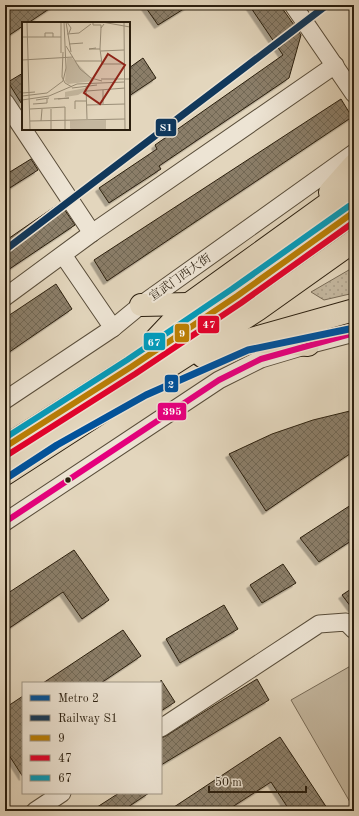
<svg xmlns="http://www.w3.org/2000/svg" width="359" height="816" font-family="'Old Standard TT','Noto Serif SC',serif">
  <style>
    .park { fill: url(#park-dots); stroke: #786b57 }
    .garden { fill: #c4b79f; stroke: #786b57 }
    .building { fill: url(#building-cross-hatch); stroke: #2b1f0f; filter: url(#shadow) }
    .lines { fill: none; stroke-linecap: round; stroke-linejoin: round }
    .minor-casing { stroke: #594d3a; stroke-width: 19 }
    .highway-casing { stroke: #2b1f0f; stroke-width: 24 }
    .minor { stroke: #ede4d4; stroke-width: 17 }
    .highway { stroke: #e3d6bd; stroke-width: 22 }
    .bus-1-casing { stroke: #ede4d4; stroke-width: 9 }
    .bus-2-casing { stroke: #ede4d4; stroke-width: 9 }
    .bus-3-casing { stroke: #ede4d4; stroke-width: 9 }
    .bus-4-casing { stroke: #ede4d4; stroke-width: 9 }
    .bus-1 { stroke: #ba7e04; stroke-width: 6 }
    .bus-2 { stroke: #e4002b; stroke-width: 6 }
    .bus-3 { stroke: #049bbb; stroke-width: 6 }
    .bus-4 { stroke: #e5007d; stroke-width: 6 }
    .rail-1-casing { stroke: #ede4d4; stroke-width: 10 }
    .rail-1 { stroke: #11385b; stroke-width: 7 }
    .metro-1-casing { stroke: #ede4d4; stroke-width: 10 }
    .metro-1 { stroke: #00529b; stroke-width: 7 }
    .bus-dot { fill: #2b1f0f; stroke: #ede4d4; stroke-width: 1.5 }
    .labels { text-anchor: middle; stroke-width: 4; stroke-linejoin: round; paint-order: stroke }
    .street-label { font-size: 12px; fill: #2b1f0f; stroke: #ede4d4 }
    .inset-road { fill: none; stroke: #998d77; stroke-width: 1 }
    .view { fill: #8f2418; fill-opacity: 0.15; stroke: #8f2418; stroke-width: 2 }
    .inset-edge { fill: none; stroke: #2b1f0f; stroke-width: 2 }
    .line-badge { stroke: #ede4d4; stroke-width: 1.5 }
    .badge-label { font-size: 11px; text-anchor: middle; font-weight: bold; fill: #fff }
  </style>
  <defs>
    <pattern id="park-dots" width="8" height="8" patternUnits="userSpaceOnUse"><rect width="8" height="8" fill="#c4b79f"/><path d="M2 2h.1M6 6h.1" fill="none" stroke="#a99d88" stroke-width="1.8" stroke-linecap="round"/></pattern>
    <pattern id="building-cross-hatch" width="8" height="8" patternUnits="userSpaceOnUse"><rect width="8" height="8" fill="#8b7e69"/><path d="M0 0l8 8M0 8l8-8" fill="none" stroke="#726755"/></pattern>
    <filter id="shadow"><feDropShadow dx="-3.5" dy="3.5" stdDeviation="0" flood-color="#0004"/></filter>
  </defs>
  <rect width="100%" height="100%" fill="#e3d6bd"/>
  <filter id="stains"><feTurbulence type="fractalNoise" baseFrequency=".005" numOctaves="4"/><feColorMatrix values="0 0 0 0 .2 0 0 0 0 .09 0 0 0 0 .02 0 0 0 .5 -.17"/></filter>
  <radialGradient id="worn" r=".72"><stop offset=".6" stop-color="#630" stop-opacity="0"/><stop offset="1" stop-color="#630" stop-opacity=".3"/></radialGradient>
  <path class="park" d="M354 267V293L324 300 311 292Z"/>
  <path class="garden" d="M354 664V809L291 700Z"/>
  <g class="building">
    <path d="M14 5H55L28 23H23V26L5 38V11Z"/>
    <path d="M144 5H190L158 25Z"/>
    <path d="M249 5H280L301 35 289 78 159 166 161 169 109 203 99 188 157 149 155 145 283 55Z"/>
    <path d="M143 58 156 78 129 96V68Z"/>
    <path d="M23 73V106L8 82Z"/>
    <path d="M341 99 352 117 107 281 94 260Z"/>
    <path d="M31 159 38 170 5 191V175Z"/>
    <path d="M60 203 75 225 5 272V241Z"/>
    <path d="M56 284 72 309 5 355V318Z"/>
    <path d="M354 410V451L266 511 229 454 272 434 313 420Z"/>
    <path d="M354 503V539L319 562 300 538Z"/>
    <path d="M74 550 109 600 82 619 63 592 5 631V595Z"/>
    <path d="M283 564 296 583 262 603 250 585Z"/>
    <path d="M354 587V611L342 595Z"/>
    <path d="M224 605 238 629 180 663 166 639Z"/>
    <path d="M123 630 141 656 101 683H43Z"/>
    <path d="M257 679 269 700 161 765V738L166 736 218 703Z"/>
    <path d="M161 680 175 702 161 711Z"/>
    <path d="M23 696V777L5 749V708Z"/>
    <path d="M280 737 329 811H290L271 782 226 811H168Z"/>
    <path d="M119 793H149L122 811H91Z"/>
  </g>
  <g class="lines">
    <g class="minor-casing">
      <g id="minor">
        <path d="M293 5 354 94"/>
        <path d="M5 102 92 233"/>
        <path d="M63 255 113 328"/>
        <path d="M5 297 92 233 335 65"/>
        <path d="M5 400 113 328 141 305 354 153"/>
        <path d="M5 522 219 380 261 359 308 345 354 333"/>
        <path d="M161 728 319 624 346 622 354 630"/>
        <path d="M35 811 62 793"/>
      </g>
    </g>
    <g class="highway-casing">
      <g id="highway">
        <path d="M330 192 354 165"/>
        <path d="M141 305 189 304"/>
        <path d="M156 339 189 304 354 185"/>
        <path d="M264 342 308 345"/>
        <path d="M202 356 237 343 354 310"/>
        <path d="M5 447 131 367 237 296 354 212"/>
        <path d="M5 474 104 410 154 376 257 310 354 241"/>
      </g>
    </g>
    <use href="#minor" class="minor"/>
    <use href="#highway" class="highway"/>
    <g class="bus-1-casing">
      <path id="bus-1" d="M5 447 131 367 237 296 354 212"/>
    </g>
    <g class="bus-2-casing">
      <path id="bus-2" d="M9 454 135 374 241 303 354 222"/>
    </g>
    <g class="bus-3-casing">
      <path id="bus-3" d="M5 438 127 360 232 289 349 206"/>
    </g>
    <g class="bus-4-casing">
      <path id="bus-4" d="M5 522 219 380 261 359 354 333"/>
    </g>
    <use href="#bus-1" class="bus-1"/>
    <use href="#bus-2" class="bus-2"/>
    <use href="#bus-3" class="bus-3"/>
    <use href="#bus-4" class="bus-4"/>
    <g class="rail-1-casing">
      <path id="rail-1" d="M5 250 327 5"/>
    </g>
    <use href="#rail-1" class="rail-1"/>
    <g class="metro-1-casing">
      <path id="metro-1" d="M5 479 57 445 146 395 248 350 354 328"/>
    </g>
    <use href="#metro-1" class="metro-1"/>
  </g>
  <circle class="bus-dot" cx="68" cy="480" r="3.5"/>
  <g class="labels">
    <g class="street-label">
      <text transform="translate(180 277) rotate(-35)" y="4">宣武门西大街</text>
    </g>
  </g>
  <g transform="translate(22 22)">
    <rect width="108" height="108" fill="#e3d6bd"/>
    <path d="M45 36H50L72 59 46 62 43 59ZM63 66V69L56 73 43 75V70ZM84 98V108H49L48 106V99Z" fill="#c4b79f"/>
    <path class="inset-road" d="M5 0 8 108M44 0 49 30M45 0 49 6 47 11M71 0V3H79V6L82 2M80 0 108 5M102 0 103 108M79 6 78 27 80 42H103M45 12 57 11 69 2M0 15H39M23 15V11H31V15M47 22 61 21M44 24 58 47 69 56 80 59M74 26 67 27H78M79 29 102 28M41 30 40 55 43 61 50 65M39 31V0M0 38 51 35M53 39H80M79 57H108M64 64 65 97M50 66 75 63M81 68V82M65 69 103 66M0 71 13 70M0 74 25 71 41 59 44 46 42 0M32 77 47 76 36 77M0 78 27 74 55 62 102 60M14 78 27 76M11 82 25 81V77M65 83 103 82M8 87 43 85V108M29 87V108M53 87V79H65M8 99 103 97M19 99 20 87"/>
    <path class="view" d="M86 32 103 43 78 82 62 71Z"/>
    <rect width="108" height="108" class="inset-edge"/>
  </g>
  <g class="line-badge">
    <rect x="155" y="118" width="22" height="19" rx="4" fill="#11385b"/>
    <rect x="197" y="315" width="23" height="19" rx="4" fill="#e4002b"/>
    <rect x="174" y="323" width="16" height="20" rx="4" fill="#ba7e04"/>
    <rect x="143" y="332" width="23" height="19" rx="4" fill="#049bbb"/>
    <rect x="164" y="374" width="15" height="19" rx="4" fill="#00529b"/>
    <rect x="157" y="402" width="30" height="19" rx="4" fill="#e5007d"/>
  </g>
  <g class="badge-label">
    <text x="166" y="131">S1</text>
    <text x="209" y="328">47</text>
    <text x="182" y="337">9</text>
    <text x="154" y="346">67</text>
    <text x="171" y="388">2</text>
    <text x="172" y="415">395</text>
  </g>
  <rect width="359" height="816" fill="none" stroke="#e3d6bd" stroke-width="20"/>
  <rect x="6" y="6" width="347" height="804" fill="none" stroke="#2b1f0f" stroke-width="2"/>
  <rect x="10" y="10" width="339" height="796" fill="none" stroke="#2b1f0f"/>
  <rect x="22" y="682" width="140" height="112" fill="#ede4d4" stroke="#9f9585"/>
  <rect x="30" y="695" width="20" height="6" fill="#00529b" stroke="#9f9585"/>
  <text x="58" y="702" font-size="12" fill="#2b1f0f">Metro 2</text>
  <rect x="30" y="715" width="20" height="6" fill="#11385b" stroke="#9f9585"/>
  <text x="58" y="722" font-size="12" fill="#2b1f0f">Railway S1</text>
  <rect x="30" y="735" width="20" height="6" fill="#ba7e04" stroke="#9f9585"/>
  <text x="58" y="742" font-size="12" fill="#2b1f0f">9</text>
  <rect x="30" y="755" width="20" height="6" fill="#e4002b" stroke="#9f9585"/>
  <text x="58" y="762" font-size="12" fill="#2b1f0f">47</text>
  <rect x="30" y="775" width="20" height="6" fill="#049bbb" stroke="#9f9585"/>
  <text x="58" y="782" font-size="12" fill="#2b1f0f">67</text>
  <path d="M209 786v6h97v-6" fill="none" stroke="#2b1f0f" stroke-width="2"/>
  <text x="215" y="786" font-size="12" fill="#2b1f0f" stroke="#ede4d4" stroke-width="3" paint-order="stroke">50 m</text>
  <rect width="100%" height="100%" filter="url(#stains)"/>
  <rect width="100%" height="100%" fill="url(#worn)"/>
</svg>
